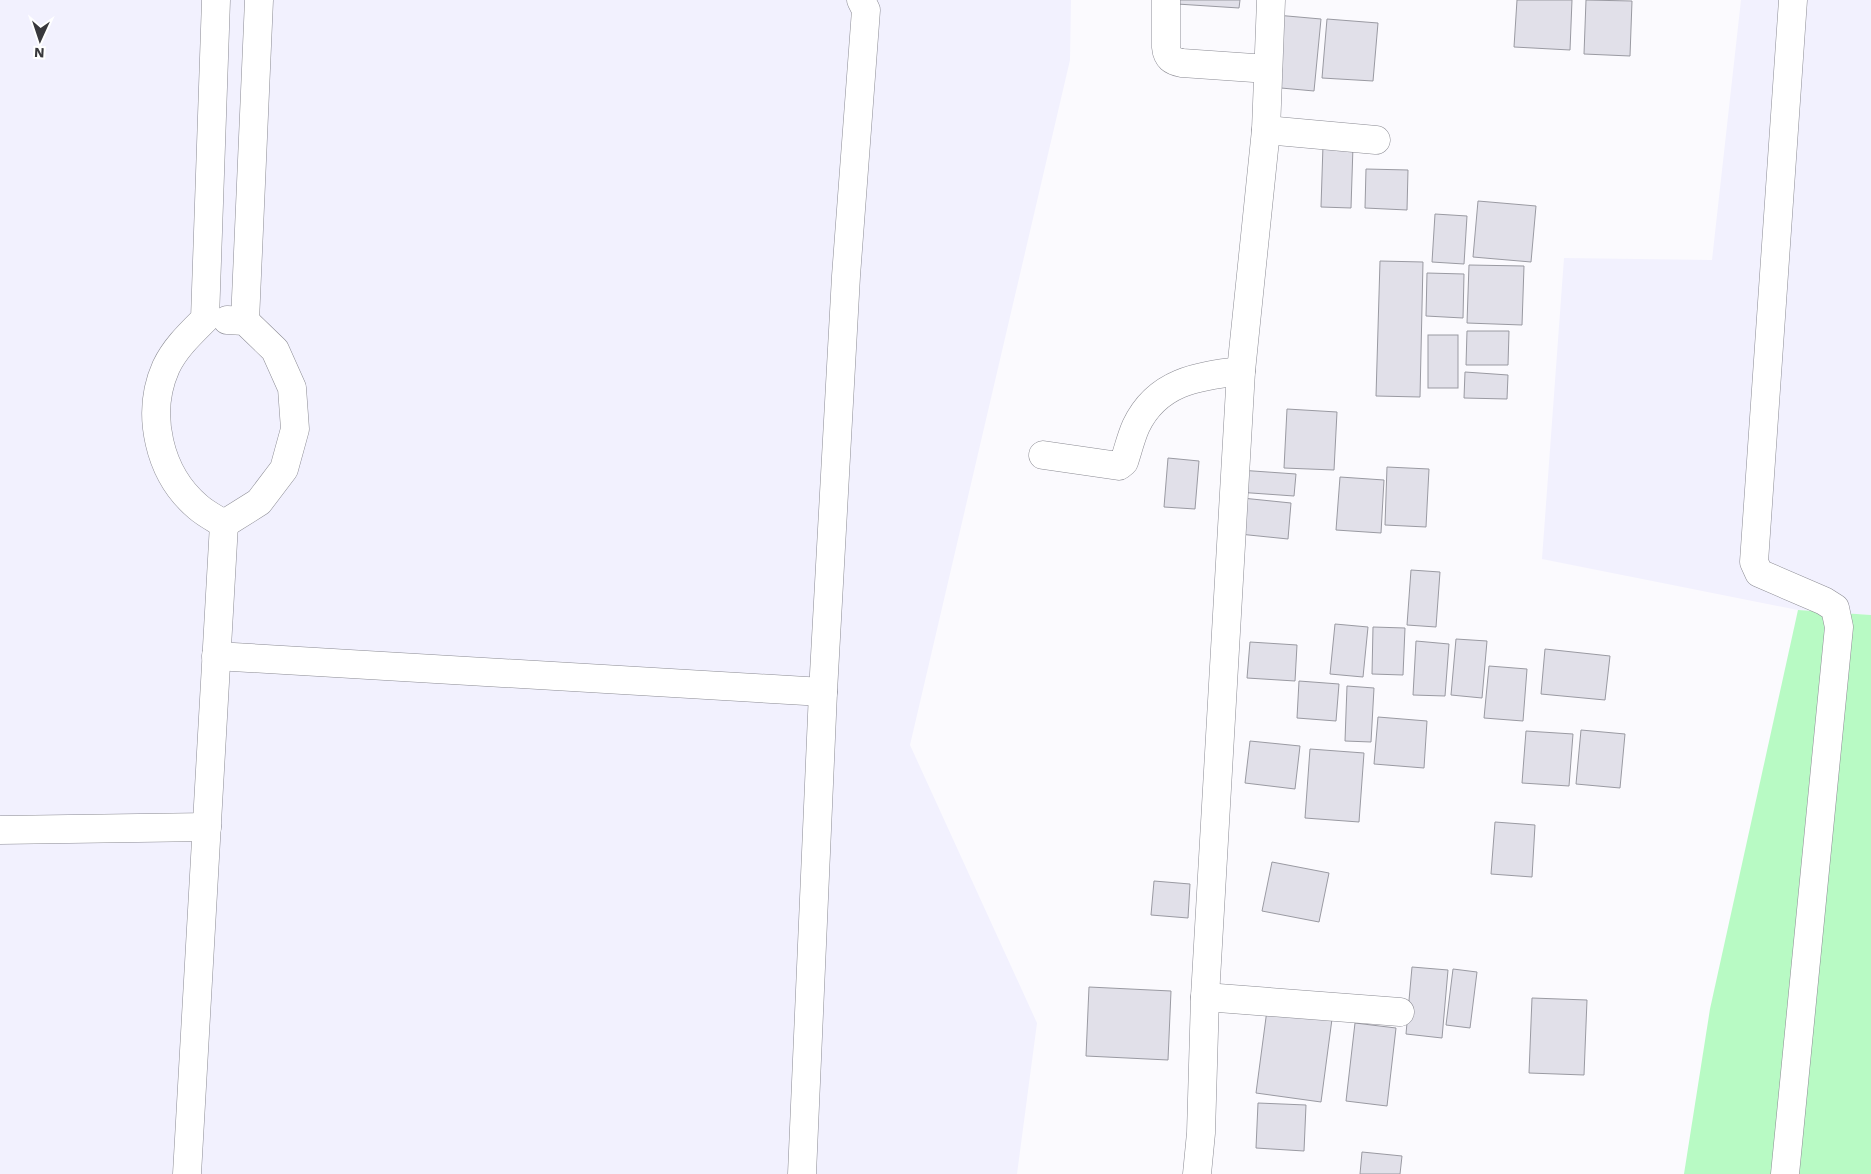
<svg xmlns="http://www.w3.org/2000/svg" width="1871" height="1174" font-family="'Work Sans',sans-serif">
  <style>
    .built { fill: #f2f1fe }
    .green { fill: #b8fac4 }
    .building { fill: #e1e0e9; stroke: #9a9aa2 }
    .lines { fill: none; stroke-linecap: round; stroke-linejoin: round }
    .minor-casing { stroke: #8b8b93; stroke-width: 29 }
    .minor { stroke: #fff; stroke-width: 28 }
  </style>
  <rect width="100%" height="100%" fill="#fbfafe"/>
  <g class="built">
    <path d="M0 0H1071L1070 60 910 745 1037 1023 1017 1174H0Z"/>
    <path d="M1741 0H1871V615L1798 610 1542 559 1564 258 1712 260Z"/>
  </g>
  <path class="green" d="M1798 610 1871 615V1174H1684L1710 1009Z"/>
  <g class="building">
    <path d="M1177 0H1240L1239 8 1177 4Z"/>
    <path d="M1517 0H1572L1570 50 1514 47Z"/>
    <path d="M1586 0 1632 1 1630 56 1584 54Z"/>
    <path d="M1276 15 1321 19 1314 91 1270 87Z"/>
    <path d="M1327 19 1378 23 1373 81 1322 78Z"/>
    <path d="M1323 145 1353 146 1351 208 1321 207Z"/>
    <path d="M1366 169 1408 170 1407 210 1365 208Z"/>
    <path d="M1478 201 1536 206 1531 262 1473 257Z"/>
    <path d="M1435 214 1467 216 1464 264 1432 262Z"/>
    <path d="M1380 261 1423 262 1420 397 1376 396Z"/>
    <path d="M1469 265 1524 266 1522 325 1467 323Z"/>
    <path d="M1427 273 1464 274 1463 318 1426 316Z"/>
    <path d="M1467 331H1509L1508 365H1466Z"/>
    <rect x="1428" y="335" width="30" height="53"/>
    <path d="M1465 372 1508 375 1507 399 1464 398Z"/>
    <path d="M1287 409 1337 412 1334 470 1284 468Z"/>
    <path d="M1168 458 1199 461 1195 509 1164 507Z"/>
    <path d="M1387 467 1429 469 1426 527 1385 525Z"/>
    <path d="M1239 470 1296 474 1294 496 1237 492Z"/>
    <path d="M1340 477 1384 480 1381 533 1336 530Z"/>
    <path d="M1242 498 1291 503 1288 539 1239 534Z"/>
    <path d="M1411 570 1440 572 1436 627 1407 625Z"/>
    <path d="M1335 624 1368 627 1363 677 1330 674Z"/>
    <path d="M1373 627 1405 628 1403 675 1372 674Z"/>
    <path d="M1456 639 1487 641 1482 698 1451 695Z"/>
    <path d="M1416 641 1449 644 1445 696 1413 695Z"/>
    <path d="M1250 642 1297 645 1295 681 1247 678Z"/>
    <path d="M1545 649 1610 656 1605 700 1541 694Z"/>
    <path d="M1489 666 1527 669 1523 721 1484 718Z"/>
    <path d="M1299 681 1339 684 1336 721 1297 718Z"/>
    <path d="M1347 686 1374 688 1371 742 1345 741Z"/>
    <path d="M1378 717 1427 721 1424 768 1374 764Z"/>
    <path d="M1581 730 1625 734 1620 788 1576 784Z"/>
    <path d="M1526 731 1573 734 1569 786 1522 783Z"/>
    <path d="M1250 741 1300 746 1295 789 1245 783Z"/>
    <path d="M1310 749 1364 753 1359 822 1305 818Z"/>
    <path d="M1495 822 1535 825 1532 877 1491 874Z"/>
    <path d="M1272 862 1329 873 1319 922 1262 911Z"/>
    <path d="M1154 881 1190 884 1188 918 1151 915Z"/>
    <path d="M1412 967 1448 970 1442 1038 1406 1034Z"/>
    <path d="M1453 969 1477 972 1470 1028 1446 1025Z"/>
    <path d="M1089 987 1171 991 1168 1060 1086 1056Z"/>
    <path d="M1532 998 1587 1000 1584 1075 1529 1073Z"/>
    <path d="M1267 1010 1332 1019 1321 1102 1256 1093Z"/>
    <path d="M1355 1023 1396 1028 1387 1106 1346 1101Z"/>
    <path d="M1258 1103 1306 1105 1304 1151 1256 1148Z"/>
    <path d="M1362 1152 1402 1156 1400 1174H1360Z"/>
  </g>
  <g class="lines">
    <g class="minor-casing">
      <g id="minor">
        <path d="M216 0 205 319C190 334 175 348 166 367 145 414 159 474 198 507 206 514 216 519 224 524"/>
        <path d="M1166 0V47C1167 58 1172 61 1182 63L1268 69"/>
        <path d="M1266 130 1376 140"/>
        <path d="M245 321 259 0"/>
        <path d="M1043 455 1119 466 1124 462C1128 450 1131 437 1136 426 1157 382 1197 376 1241 371"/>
        <path d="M224 524 259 502 284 469 295 429 292 388 275 350 245 321 227 320"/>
        <path d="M216 656 823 692"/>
        <path d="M0 830 207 827"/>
        <path d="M1205 997 1400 1012"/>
        <path d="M187 1174 224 524"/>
        <path d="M802 1174 823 692 846 276 866 10 861 0"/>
        <path d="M1197 1174 1201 1133 1205 997 1241 371 1266 130 1271 0"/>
        <path d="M1785 1174 1839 627 1835 608 1824 601 1759 573 1754 562 1793 0"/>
      </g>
    </g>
    <use href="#minor" class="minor"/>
  </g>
  <g transform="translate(40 40) rotate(183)" stroke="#ffffff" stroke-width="4" paint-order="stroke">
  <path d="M0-4L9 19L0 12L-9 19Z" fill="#38383c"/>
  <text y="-8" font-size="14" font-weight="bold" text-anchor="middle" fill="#38383c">N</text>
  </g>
</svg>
